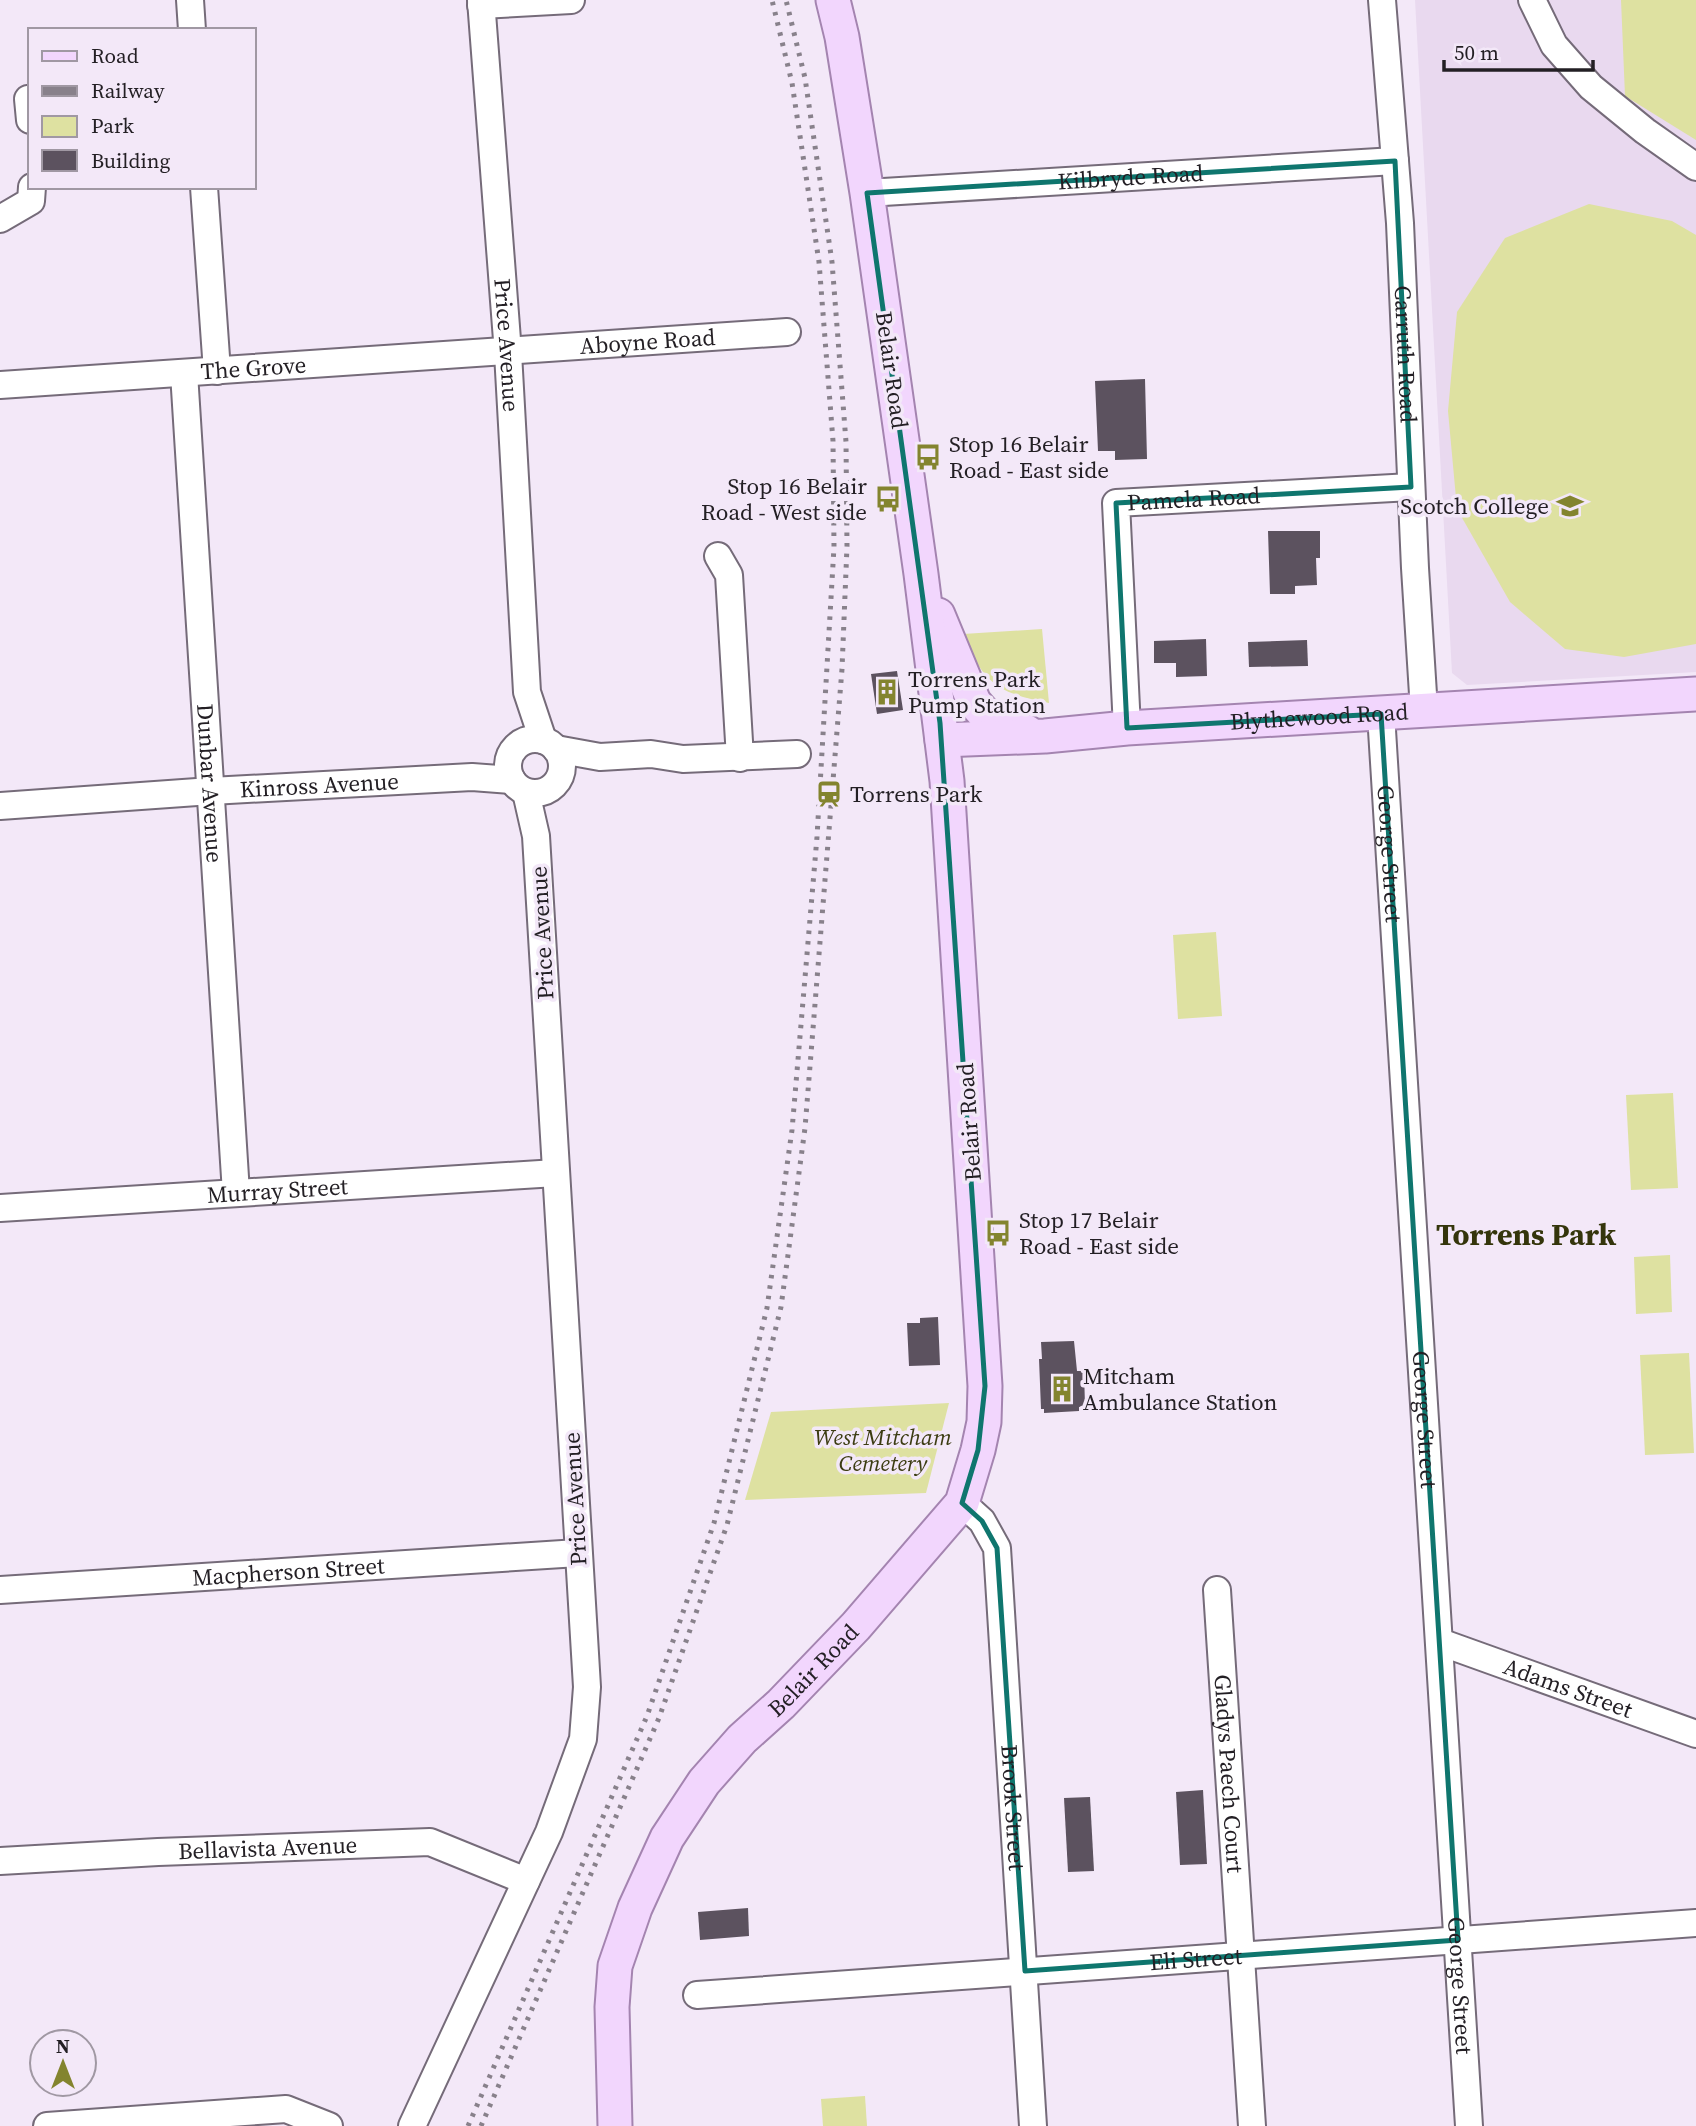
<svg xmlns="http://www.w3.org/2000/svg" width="1696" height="2126" font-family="'Source Serif 4',serif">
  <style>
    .built { fill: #e9d9ef }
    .green { fill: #dee1a1 }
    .building { fill: #5c525f }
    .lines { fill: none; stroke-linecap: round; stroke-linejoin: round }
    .minor-casing { stroke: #756b79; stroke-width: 30 }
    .major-casing { stroke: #a484b0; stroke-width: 37 }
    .minor { stroke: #fff; stroke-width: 26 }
    .major { stroke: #f2d6fd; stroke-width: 33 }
    .rail { stroke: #88818b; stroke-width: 5; stroke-dasharray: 3.5 7; stroke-linecap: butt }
    .marked { fill: none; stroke: #0f766e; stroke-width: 5; stroke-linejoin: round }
    .labels { text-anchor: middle; stroke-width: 7; stroke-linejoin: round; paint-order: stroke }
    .street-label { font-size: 23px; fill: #231f24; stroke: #f3e8f8 }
    .poi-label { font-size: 23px; fill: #231f24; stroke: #f3e8f8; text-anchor: start }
    .park-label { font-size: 23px; font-style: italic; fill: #3c3c12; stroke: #f3e8f8 }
    .district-label { font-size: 30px; font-weight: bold; fill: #34350b; stroke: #f3e8f8 }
  </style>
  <rect width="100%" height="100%" fill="#f3e8f8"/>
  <path class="built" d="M1415 0H1696V672L1467 685 1452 673Z"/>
  <g class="green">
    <path d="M1621 0H1696V140L1625 96Z"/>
    <path d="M1589 204 1672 221 1696 235V644L1624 657 1565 649 1510 602 1457 509 1448 411 1457 312 1505 238Z"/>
    <path d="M1042 629 1049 703C997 693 983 683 963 634Z"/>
    <path d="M1216 932 1222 1016 1178 1019 1173 935Z"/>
    <path d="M1673 1093 1678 1188 1631 1190 1626 1095Z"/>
    <path d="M1670 1255 1672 1312 1636 1314 1634 1257Z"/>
    <path d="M1689 1353 1694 1453 1645 1455 1640 1355Z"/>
    <path d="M949 1403 926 1493 745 1500 771 1412Z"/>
    <path d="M865 2096 867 2126H823L821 2099Z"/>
  </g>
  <g class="building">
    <path d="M1145 379 1147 459 1115 460V451H1098L1095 381Z"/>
    <path d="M1268 531H1320V558H1316L1317 585 1295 586V594H1270Z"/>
    <path d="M1206 639 1207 676 1176 677V663H1154V641Z"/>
    <path d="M1307 640 1308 666 1249 667 1248 642Z"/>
    <path d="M897 671 903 710 877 714 871 674Z"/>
    <path d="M938 1317 940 1365 909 1366 907 1323H920V1318Z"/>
    <path d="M1074 1341 1077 1371H1084L1085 1406 1079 1407V1411L1044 1413V1409H1041L1039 1359H1042L1041 1342Z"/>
    <path d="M1203 1790 1207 1864 1180 1865 1176 1792Z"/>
    <path d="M1090 1797 1094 1871 1068 1872 1064 1798Z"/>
    <path d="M748 1908 749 1936 700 1940 698 1912Z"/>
  </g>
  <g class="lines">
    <g class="minor-casing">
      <g id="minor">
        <path d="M190 0 192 30"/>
        <path id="s1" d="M481 0 508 353 527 692 543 740"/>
        <path id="s2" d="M1382 0 1400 223 1415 568 1424 710"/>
        <path d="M1532 0 1554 45 1591 87 1645 131 1696 167"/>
        <path d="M481 5 571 0"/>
        <path d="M28 99 30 120"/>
        <path d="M204 187 217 371"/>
        <path id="s3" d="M867 193 1395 161"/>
        <path d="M0 219 31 201 32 187"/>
        <path id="s4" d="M184 373 236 1193"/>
        <path id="s5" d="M0 385 787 332"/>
        <path d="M718 556 729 575 740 758"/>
        <path id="s6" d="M1381 714 1469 2126"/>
        <path id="s7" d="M1127 728 1116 503 1411 487"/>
        <circle cx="535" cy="766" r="27"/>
        <path d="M556 749 600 757 651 754 683 759 797 754"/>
        <path id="s8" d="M0 806 211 791 472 777 512 780"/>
        <path id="s9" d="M0 1208 556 1173"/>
        <path id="s10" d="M962 1503 982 1521 997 1548 1033 2126"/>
        <path id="s11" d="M0 1590 578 1553"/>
        <path id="s12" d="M1217 1590 1252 2126"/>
        <path id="s13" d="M1440 1642 1696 1734"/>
        <path id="s14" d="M0 1861 158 1852 430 1842 526 1881"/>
        <path id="s15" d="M697 1995 1696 1923"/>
        <path d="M47 2126 286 2109 329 2126"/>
        <path d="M412 2126 549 1832 583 1739 587 1687 536 836 526 792"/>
      </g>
    </g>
    <g class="major-casing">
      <g id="major">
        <path d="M938 615 974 702 987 717 1027 732"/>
        <path id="s16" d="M942 740 1045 736 1127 728 1696 694"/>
        <path id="s17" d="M615 2126 612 2007 615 1966 635 1908 667 1838 704 1782 742 1739 781 1704 856 1626 962 1503 978 1450 984 1422 985 1386 947 781 921 574 867 193 842 37 833 0"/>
      </g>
    </g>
    <use href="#minor" class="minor"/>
    <use href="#major" class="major"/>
    <g class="rail">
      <path d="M468 2126 647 1716 714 1523 767 1308 792 1130 817 837 834 547 833 441 819 262 792 83 772 0"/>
      <path d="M481 2126 659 1718 727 1525 781 1307 805 1128 842 669 847 546 846 442 832 262 805 78 786 0"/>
    </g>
  </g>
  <path class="marked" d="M1395 161 1411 487 1116 503 1127 728 1381 714 1458 1940 1025 1971 997 1548 982 1521 962 1503 978 1450 985 1386 940 723 867 193Z"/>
  <defs>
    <g id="bus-bare" transform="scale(2.1)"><path d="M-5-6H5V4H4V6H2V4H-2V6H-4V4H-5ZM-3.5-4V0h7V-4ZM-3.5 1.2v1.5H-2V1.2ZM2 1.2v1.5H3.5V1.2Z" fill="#83842e" stroke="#f3e8f8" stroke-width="2.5" paint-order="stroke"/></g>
    <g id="university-bare" transform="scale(2.1)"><path d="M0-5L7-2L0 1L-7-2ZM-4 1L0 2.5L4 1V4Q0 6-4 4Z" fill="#83842e" stroke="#f3e8f8" stroke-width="2.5" paint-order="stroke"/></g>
    <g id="building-bare" transform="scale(2.1)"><path d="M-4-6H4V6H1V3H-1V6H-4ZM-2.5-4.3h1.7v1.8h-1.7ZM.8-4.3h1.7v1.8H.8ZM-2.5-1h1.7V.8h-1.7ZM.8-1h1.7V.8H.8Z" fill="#83842e" stroke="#f3e8f8" stroke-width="2.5" paint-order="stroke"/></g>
    <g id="station-bare" transform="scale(2.1)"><path d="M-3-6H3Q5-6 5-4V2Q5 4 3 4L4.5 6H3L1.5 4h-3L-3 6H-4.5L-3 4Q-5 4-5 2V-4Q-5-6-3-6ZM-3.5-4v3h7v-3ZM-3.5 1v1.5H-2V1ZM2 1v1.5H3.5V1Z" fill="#83842e" stroke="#f3e8f8" stroke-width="2.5" paint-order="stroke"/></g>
  </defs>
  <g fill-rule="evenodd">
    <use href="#bus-bare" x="928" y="457"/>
    <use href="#bus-bare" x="888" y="499"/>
    <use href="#university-bare" x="1570" y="506"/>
    <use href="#building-bare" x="887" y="692"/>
    <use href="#station-bare" x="829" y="794"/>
    <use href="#bus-bare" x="998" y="1233"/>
    <use href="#building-bare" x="1062" y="1389"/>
  </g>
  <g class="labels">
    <g class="street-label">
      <text dy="8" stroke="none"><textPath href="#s3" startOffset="264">Kilbryde Road</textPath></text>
      <text dy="8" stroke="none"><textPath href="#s5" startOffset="649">Aboyne Road</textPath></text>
      <text dy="8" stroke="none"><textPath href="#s1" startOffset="346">Price Avenue</textPath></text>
      <text dy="8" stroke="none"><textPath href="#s2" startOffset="355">Carruth Road</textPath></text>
      <text dy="8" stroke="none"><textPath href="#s5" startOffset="254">The Grove</textPath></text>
      <text transform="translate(892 370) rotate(82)" y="8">Belair Road</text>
      <text dy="8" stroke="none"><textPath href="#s7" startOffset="303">Pamela Road</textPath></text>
      <text dy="8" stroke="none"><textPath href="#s16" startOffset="378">Blythewood Road</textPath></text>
      <text dy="8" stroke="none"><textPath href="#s4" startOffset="411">Dunbar Avenue</textPath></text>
      <text dy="8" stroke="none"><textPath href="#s8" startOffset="320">Kinross Avenue</textPath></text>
      <text dy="8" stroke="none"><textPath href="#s6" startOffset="140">George Street</textPath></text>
      <text transform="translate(542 933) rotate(-93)" y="8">Price Avenue</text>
      <text transform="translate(969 1122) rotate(-94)" y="8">Belair Road</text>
      <text dy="8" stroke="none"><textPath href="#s9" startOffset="278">Murray Street</textPath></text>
      <text dy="8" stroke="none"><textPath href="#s6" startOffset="707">George Street</textPath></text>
      <text transform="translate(575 1499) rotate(-93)" y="8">Price Avenue</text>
      <text dy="8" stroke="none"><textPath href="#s11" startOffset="289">Macpherson Street</textPath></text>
      <text dy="8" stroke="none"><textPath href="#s17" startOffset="522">Belair Road</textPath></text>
      <text dy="8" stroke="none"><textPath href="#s13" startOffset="136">Adams Street</textPath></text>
      <text dy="8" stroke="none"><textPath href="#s12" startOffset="184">Gladys Paech Court</textPath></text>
      <text dy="8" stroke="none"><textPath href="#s10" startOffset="318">Brook Street</textPath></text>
      <text dy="8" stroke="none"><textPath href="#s14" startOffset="268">Bellavista Avenue</textPath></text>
      <text dy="8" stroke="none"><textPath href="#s15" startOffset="500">Eli Street</textPath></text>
      <text dy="8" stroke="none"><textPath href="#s6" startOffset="1274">George Street</textPath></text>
    </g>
    <g class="poi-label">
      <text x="949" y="452">Stop 16 Belair<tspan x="949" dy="26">Road - East side</tspan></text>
      <text x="867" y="494" text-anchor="end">Stop 16 Belair<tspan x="867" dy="26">Road - West side</tspan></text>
      <text x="1549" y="514" text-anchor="end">Scotch College</text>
      <text x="908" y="687">Torrens Park<tspan x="908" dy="26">Pump Station</tspan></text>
      <text x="850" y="802">Torrens Park</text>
      <text x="1019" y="1228">Stop 17 Belair<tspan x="1019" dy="26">Road - East side</tspan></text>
      <text x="1083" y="1384">Mitcham<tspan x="1083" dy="26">Ambulance Station</tspan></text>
    </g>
    <g class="park-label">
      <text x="883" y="1445">West Mitcham<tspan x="883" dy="26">Cemetery</tspan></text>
    </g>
    <g class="district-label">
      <text x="1526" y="1245">Torrens Park</text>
    </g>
  </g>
  <rect x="28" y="28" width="228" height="161" fill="#f3e8f8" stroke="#a098a3" stroke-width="2"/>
  <rect x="42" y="51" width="35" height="10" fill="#f2d6fd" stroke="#a098a3" stroke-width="2"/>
  <text x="91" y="63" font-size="21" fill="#231f24">Road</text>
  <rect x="42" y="86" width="35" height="10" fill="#88818b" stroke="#a098a3" stroke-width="2"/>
  <text x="91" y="98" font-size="21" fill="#231f24">Railway</text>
  <rect x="42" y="116" width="35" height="21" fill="#dee1a1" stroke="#a098a3" stroke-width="2"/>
  <text x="91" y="133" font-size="21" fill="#231f24">Park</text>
  <rect x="42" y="150" width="35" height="21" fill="#5c525f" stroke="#a098a3" stroke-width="2"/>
  <text x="91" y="168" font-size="21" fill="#231f24">Building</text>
  <g transform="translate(63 2063)"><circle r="33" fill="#f3e8f8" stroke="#a098a3" stroke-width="2"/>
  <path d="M0-5L12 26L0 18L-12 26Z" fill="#83842e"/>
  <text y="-10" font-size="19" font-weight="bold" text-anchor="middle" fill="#231f24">N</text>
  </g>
  <path d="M1444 60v10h149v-10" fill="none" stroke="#231f24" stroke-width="3.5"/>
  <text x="1454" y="60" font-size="21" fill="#231f24" stroke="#f3e8f8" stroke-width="5" paint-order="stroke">50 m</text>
</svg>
